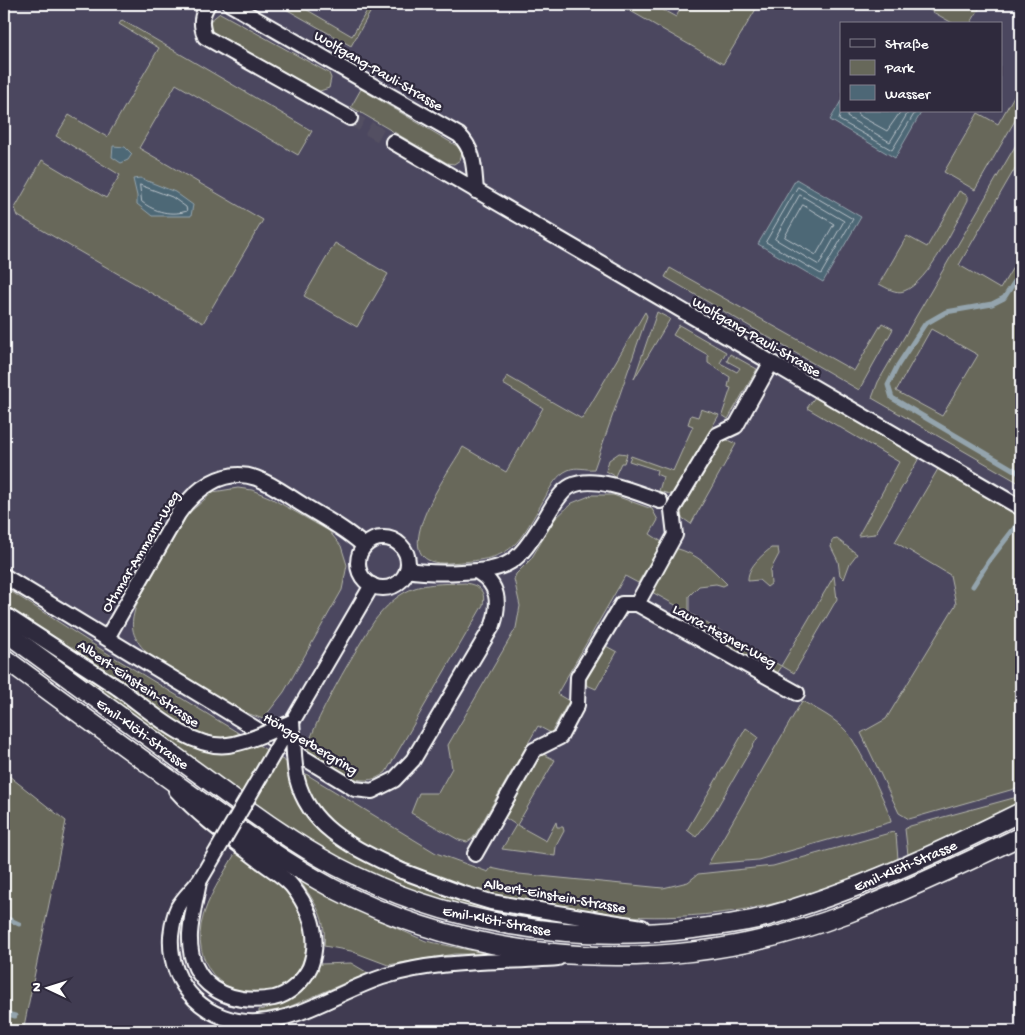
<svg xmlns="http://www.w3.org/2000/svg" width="1025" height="1035" font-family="'Gochi Hand',sans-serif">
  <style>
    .built { fill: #4c475f; fill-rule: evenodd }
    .green { fill: #67685a; stroke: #b3b4ac; fill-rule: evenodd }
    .water { fill: #4d6776; stroke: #94a4ad }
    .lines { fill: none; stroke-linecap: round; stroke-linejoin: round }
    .shore { stroke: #b8c2c8; stroke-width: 1 }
    .stream { stroke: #94a4ad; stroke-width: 5 }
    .minor-tunnel { stroke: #534f62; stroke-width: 14; stroke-dasharray: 14 7; stroke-linecap: butt }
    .minor-casing { stroke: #fff; stroke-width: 18 }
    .tertiary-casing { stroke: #fff; stroke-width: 21 }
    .minor { stroke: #2f2a3d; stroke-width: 14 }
    .tertiary { stroke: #2f2a3d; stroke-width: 18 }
    .minor-bridge-casing { stroke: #fff; stroke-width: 18; stroke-linecap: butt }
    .minor-bridge { stroke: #2f2a3d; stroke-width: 14 }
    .labels { text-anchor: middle; stroke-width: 4.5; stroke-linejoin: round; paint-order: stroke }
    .street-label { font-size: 15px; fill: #fff; stroke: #2f2a3d }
  </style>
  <rect width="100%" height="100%" fill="#403b51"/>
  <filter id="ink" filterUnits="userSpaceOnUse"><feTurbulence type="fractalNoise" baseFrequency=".02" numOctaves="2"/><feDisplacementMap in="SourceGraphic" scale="10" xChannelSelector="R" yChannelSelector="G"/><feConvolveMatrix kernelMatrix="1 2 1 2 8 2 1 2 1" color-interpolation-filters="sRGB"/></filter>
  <g filter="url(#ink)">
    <path class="built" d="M4 4H1021V803L889 864 772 905 708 916 672 918 498 914 372 873 331 853 274 816 4 622ZM841 24H1001V111H841Z"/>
    <g class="green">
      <path d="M277 4H297L352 36 371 4H375L351 46Z"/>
      <path d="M629 4H652L676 17 683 4H759L723 64 627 9Z"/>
      <path d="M919 4H982L970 24H954Z"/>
      <path d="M220 13 329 73 331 78 329 88 317 92 215 36 210 29V21Z"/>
      <path d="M122 20 312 131 298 155 176 84 139 148 263 220 203 323 18 216 15 208 42 160 106 198 120 175 56 136 69 115 107 137 159 48 119 24Z"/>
      <path d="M1021 84V110L975 190 944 172 978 113 998 124Z"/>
      <path d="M361 89 457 146 462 153 460 160 454 164 447 163 351 107Z"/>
      <path d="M1021 136V158L959 265 1000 289 1021 254V484L872 398 878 382ZM931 329 978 355 942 416 896 391Z"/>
      <path d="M959 191 968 196V200C956 223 929 282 904 291 896 294 887 288 879 284L907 236 927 247Z"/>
      <path d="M335 243 388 274 357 327 304 296Z"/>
      <path d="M670 268 854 371 882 323 893 329 859 390 665 277Z"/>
      <path d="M645 312 647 316 594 469C585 470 577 466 568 470 557 475 551 486 546 496 514 551 514 559 448 563 379 567 450 470 463 447L506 472 543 408 503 384 507 376 582 419Z"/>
      <path d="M657 312 670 319 634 379Z"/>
      <path d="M679 325 726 352 720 363 737 372 740 368 727 361 730 354 757 369 728 419 722 415 731 388 728 387 730 377 708 363V355L673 335Z"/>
      <path d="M815 397 919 458 875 534 858 536 899 462 807 408Z"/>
      <path d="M701 409 719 415 673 495 659 491 663 477 656 474 657 470 629 461 631 456 673 471 693 426 688 424 691 415 698 417Z"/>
      <path d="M723 438 736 444 691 524 678 515Z"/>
      <path d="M619 453 627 454 624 463H621L615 476 606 471 609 460Z"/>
      <path d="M938 469 1017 514 1021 509V787L909 819 899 813 861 733 886 719 956 604 950 575 895 542Z"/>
      <path d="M238 488 252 490 269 497 329 531 341 546 347 565 342 590 284 692 263 719 239 710 151 657C131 637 128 627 138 601L188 514 213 492Z"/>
      <path d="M592 495H613L652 509 658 520 650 534 662 542 638 583 625 576 557 694 569 701 551 733 538 726 473 838 467 842 459 840 411 813 419 793H438L452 768 448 745 516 628 520 606 514 579 516 574 531 559 555 519 572 503Z"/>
      <path d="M837 539 857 554 850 563 844 579 840 575 838 561 831 547 832 540Z"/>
      <path d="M675 548C698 554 710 567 727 584L723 586 716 584 699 586 689 596V613L781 666 834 576 837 599 794 673 782 666 776 675 684 622 688 612 650 591Z"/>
      <path d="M771 548H778L779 554 770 571 771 584 767 587 759 580 748 581C747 568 761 556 771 548Z"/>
      <path d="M465 583C479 585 486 591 483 605L386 772C360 794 331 766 308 752 305 734 362 639 375 620 382 611 392 600 402 594 421 582 444 584 465 583Z"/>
      <path d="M4 587 102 650 436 853 488 872 491 868 519 874 663 888 688 882 698 874 773 866 893 832 896 835 898 859C880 869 861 875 842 883 709 933 574 924 441 879L437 892 499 909 498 914 437 900 372 873 331 853 299 834 226 782 68 669 28 636 86 674 94 664 4 610Z"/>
      <path d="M604 645 617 652 596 689 582 683Z"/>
      <path d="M802 701C818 710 835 718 847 732 856 741 891 811 891 822L758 860 708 864Z"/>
      <path d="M746 728 758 737 711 818 696 837 687 830Z"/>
      <path d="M541 753 555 760 517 825 546 841 556 822 557 827H563L564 831 556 846 555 856 502 849 516 825 504 817Z"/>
      <path d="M4 772 66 821 23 1031H4Z"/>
      <path d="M1021 796V803L908 855 905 829 910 826Z"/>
      <path d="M237 850C258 866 281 881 295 904 305 919 309 937 305 954 287 1023 190 999 201 925 206 898 224 874 237 850Z"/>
      <path d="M300 881 375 919 426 941 488 954H454L388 965 351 951 324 946C327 919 315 902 300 881Z"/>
      <path d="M351 963 368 973 284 1009 259 1013V1010C292 1003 302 992 320 964Z"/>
    </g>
    <g class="water">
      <path d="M841 101V111H922L895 158 830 120Z"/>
      <path d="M113 146 125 147 132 154 128 160 121 163 112 157Z"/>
      <path d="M140 178 175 192 193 205 191 216H152L137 204V196L133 179Z"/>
      <path d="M796 179 861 217 823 282 758 244Z"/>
    </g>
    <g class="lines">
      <g class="shore">
        <path d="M841 111 839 120 892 150 916 111"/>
        <path d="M848 111 847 117 890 142 909 111"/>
        <path d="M857 111 858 115 887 131 901 111"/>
        <path d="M140 185 172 197 186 207 187 211C171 216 155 212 142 202Z"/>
        <path d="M798 187 853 219 821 274 766 242Z"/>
        <path d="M800 195 844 221 819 265 775 239Z"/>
        <path d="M803 205 834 224 816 255 785 237Z"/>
      </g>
      <g class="stream">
        <path d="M1021 272 1004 298 992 304 946 312 925 324 898 365 888 385 892 398 1021 474"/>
        <path d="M973 586 989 561 1020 521"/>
        <path d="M4 917 19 924"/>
        <path d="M4 1013 15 1016"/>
      </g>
      <path class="minor-tunnel" d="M350 118 393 142"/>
      <g class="minor-casing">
        <g id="minor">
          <path d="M208 4C201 16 200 23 205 37L350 118"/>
          <path d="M230 4 459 135C475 150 474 170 476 191"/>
          <path d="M393 142 1021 508"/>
          <circle cx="383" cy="563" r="25"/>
          <path d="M407 570C426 573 443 573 461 572 510 570 517 563 543 522 550 511 559 492 571 486 594 474 638 493 660 501"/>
          <path d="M4 576 347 784 355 789 372 791 394 780 413 760 493 625C500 603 499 585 478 572"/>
          <path d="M637 604 675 535 672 510 717 435 736 426 771 363"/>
          <path d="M637 604 797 693"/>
          <path d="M4 614 118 688"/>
          <path d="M107 638 178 514C195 489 224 467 256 478 273 484 288 496 303 505 324 518 346 529 364 546"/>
          <path d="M292 722 372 585"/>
          <path d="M176 790C200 817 230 838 259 860 269 868 284 876 292 886 311 910 321 937 310 967 304 980 289 995 274 998 228 1006 188 986 190 934 191 917 196 899 199 882"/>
          <path d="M475 854 534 750 560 737 577 705 578 677 622 604H637"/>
          <path d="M402 871 461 893 491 902 642 927"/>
          <path d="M200 880C193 889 184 897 178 907 174 915 172 927 171 936 168 986 208 1025 258 1022 303 1019 343 989 386 976 442 959 500 963 558 958"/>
        </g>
      </g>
      <g class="tertiary-casing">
        <g id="tertiary">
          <path d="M4 631C66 677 129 722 191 768 238 802 285 839 336 866 446 924 570 944 693 929 716 926 742 923 765 917 855 892 938 853 1021 812"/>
          <path d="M4 658C69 706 134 754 200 801 243 832 285 863 332 888 490 970 679 977 846 914 906 891 963 864 1021 836"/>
        </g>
      </g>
      <use href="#minor" class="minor"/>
      <use href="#tertiary" class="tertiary"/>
      <g class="minor-bridge-casing">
        <g id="minor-bridge">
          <path d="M118 688C147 708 190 750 228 745 250 742 272 730 292 722"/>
          <path d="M292 722C294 740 293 761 297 779 310 831 358 849 402 871"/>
          <path d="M200 880 292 722"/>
        </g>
      </g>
      <use href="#minor-bridge" class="minor-bridge"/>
    </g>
  </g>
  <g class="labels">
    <g class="street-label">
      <text transform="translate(379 70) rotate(30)" y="5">Wolfgang-Pauli-Strasse</text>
      <text transform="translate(757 336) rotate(30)" y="5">Wolfgang-Pauli-Strasse</text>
      <text transform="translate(140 551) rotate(-59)" y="5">Othmar-Ammann-Weg</text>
      <text transform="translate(725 635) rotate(29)" y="5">Laura-Hezner-Weg</text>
      <text transform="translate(139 683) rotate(34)" y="5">Albert-Einstein-Strasse</text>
      <text transform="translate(143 733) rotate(36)" y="5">Emil-Klöti-Strasse</text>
      <text transform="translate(311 743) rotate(31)" y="5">Hönggerbergring</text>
      <text transform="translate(905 865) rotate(-23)" y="5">Emil-Klöti-Strasse</text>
      <text transform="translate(555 895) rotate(10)" y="5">Albert-Einstein-Strasse</text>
      <text transform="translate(497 920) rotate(11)" y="5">Emil-Klöti-Strasse</text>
    </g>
  </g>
  <rect width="1025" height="1035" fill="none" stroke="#2f2a3d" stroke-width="20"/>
  <rect x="10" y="10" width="1005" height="1015" fill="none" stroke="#fff" stroke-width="2" filter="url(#ink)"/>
  <rect x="840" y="22" width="162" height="90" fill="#2f2a3d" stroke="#827f8b"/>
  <rect x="850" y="39" width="25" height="8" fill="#2f2a3d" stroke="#827f8b"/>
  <text x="885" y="48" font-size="15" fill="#ffffff">Straße</text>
  <rect x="850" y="60" width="25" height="15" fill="#67685a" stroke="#827f8b"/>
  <text x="885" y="72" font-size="15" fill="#ffffff">Park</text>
  <rect x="850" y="85" width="25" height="15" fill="#4d6776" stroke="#827f8b"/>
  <text x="885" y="98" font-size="15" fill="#ffffff">Wasser</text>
  <g transform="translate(48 988) rotate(274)" stroke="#2f2a3d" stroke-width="4" paint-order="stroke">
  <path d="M0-4L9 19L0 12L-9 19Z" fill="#ffffff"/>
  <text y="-8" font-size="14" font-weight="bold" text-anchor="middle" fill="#ffffff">N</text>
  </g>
</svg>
